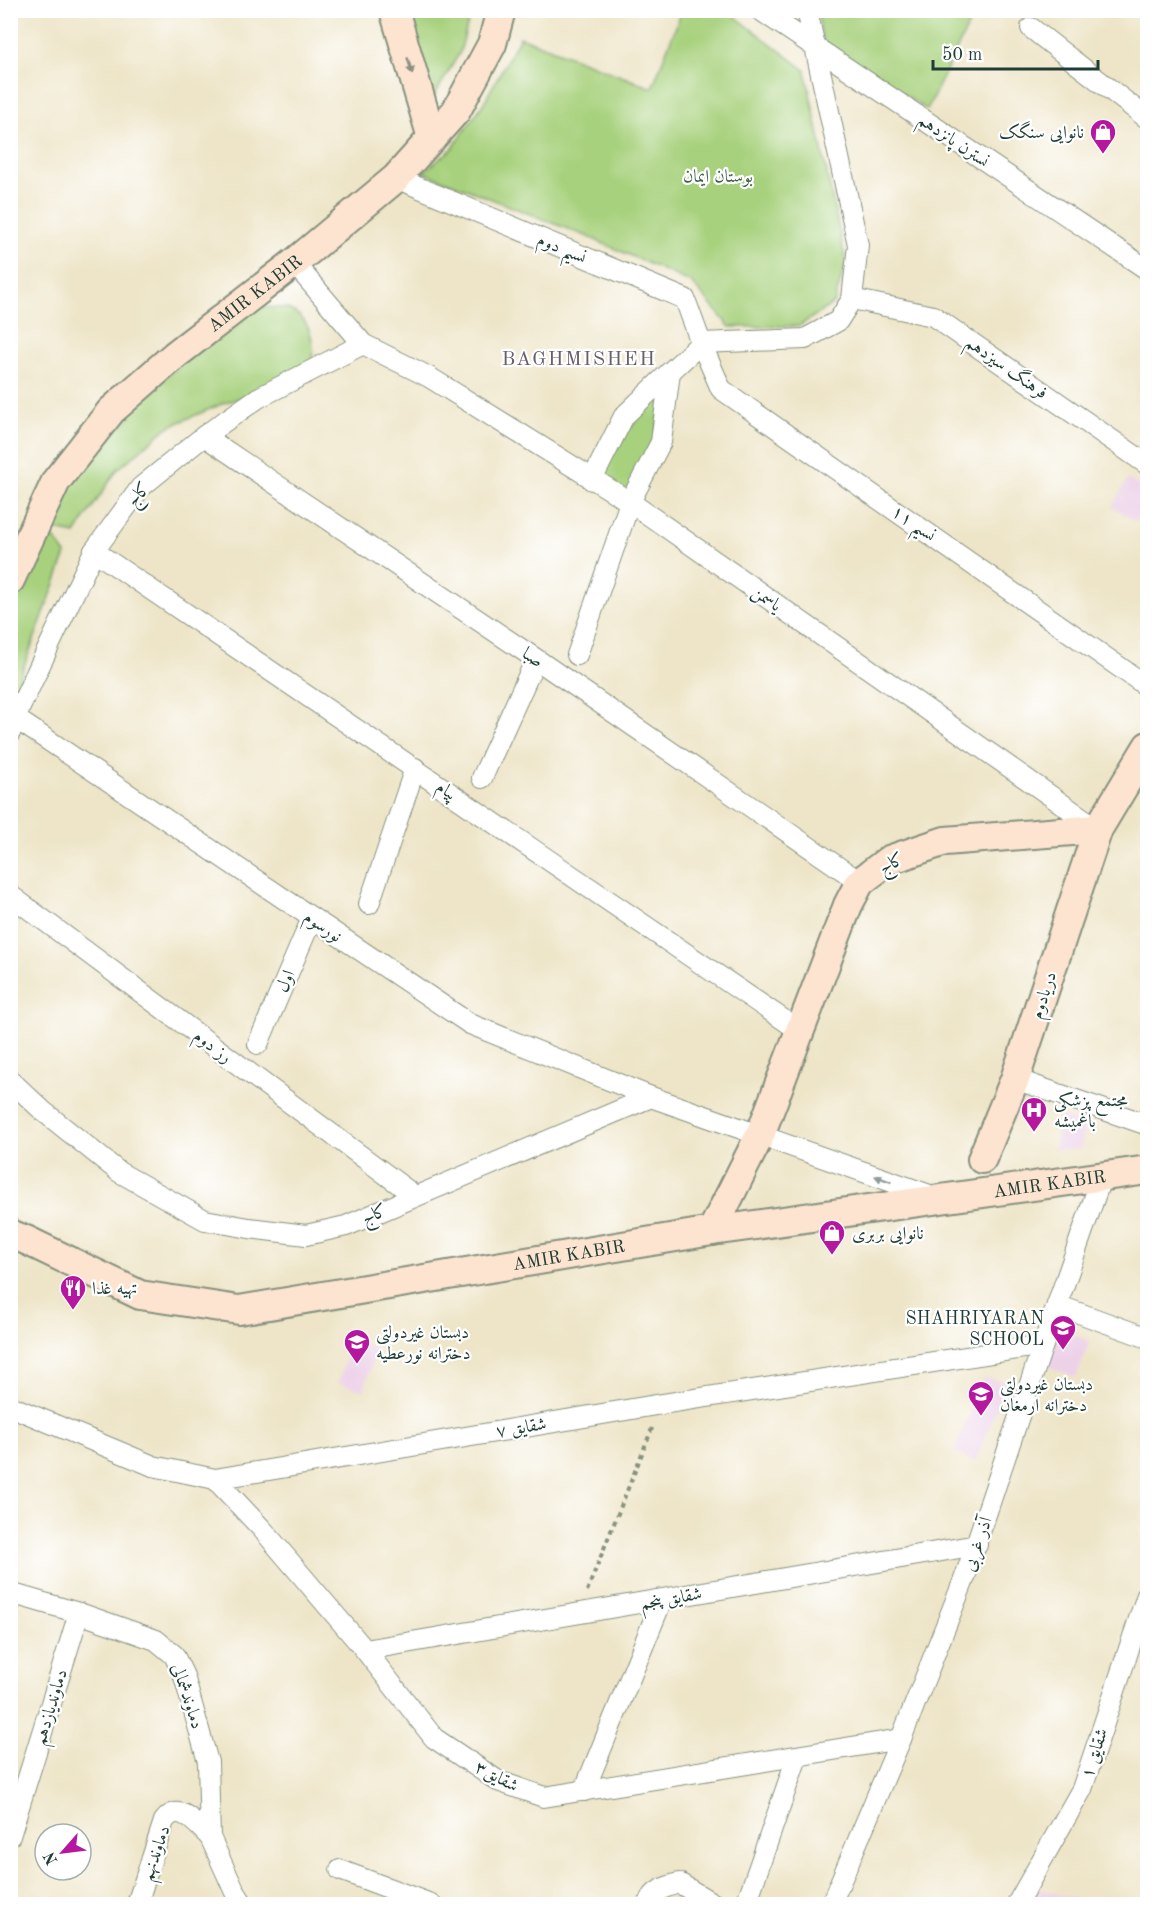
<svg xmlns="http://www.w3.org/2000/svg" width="1158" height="1915" font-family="'Old Standard TT',Amiri,serif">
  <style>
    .built { fill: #edd1e9 }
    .green { fill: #a7d17d; stroke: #638758; stroke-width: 1.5 }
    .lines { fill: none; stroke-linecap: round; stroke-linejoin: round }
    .street-casing { stroke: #86917e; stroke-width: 22 }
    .secondary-casing { stroke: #86917e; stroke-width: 32 }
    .path { stroke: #86917e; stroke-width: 4; stroke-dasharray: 4.5 4.5; stroke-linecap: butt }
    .street { stroke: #fff; stroke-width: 20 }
    .secondary { stroke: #fde4d0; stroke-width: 28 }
    .oneway { fill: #8e9082 }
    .oneway2 { fill: #8f9e9a }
    .labels { text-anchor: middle; stroke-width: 4.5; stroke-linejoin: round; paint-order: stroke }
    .poi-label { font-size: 18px; fill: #1f3d34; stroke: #fff; text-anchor: start }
    .street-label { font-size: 18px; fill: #1f3d34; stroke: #fff }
    .park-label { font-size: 18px; fill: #416246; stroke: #fff }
    .neighbourhood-label { font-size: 20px; letter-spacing: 1.5px; fill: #67606b; stroke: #fff }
  </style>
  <rect width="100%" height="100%" fill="#fff"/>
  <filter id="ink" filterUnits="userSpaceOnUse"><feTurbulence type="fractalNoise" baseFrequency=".0167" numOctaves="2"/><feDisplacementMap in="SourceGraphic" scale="12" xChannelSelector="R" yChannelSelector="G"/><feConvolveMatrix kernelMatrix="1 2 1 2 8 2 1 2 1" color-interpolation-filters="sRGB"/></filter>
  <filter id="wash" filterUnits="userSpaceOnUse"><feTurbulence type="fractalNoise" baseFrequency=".008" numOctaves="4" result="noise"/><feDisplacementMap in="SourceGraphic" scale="24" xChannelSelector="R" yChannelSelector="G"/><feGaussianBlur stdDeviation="1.35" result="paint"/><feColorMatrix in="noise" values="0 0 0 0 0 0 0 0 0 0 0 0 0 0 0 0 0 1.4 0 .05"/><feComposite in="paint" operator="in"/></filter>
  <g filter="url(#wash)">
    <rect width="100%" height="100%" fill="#eee5c8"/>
    <g class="built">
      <path d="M1128 479 1147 491V498L1136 521 1112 507Z"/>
      <path d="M1060 1116 1085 1125 1081 1149 1054 1150Z"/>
      <path d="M1058 1329 1090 1341 1076 1377 1037 1362Z"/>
      <path d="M351 1342 376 1347 364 1391 338 1383Z"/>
      <path d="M985 1378 1007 1382 975 1462 954 1451Z"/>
      <path d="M1038 1889 1096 1904H1029Z"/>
    </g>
    <g class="green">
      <path d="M418 11H471L460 52 432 100 404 16Z"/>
      <path d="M682 11H728L805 70 846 263 834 303 799 326 730 327 692 283 591 238 423 172 452 149 483 104 520 37 652 88Z"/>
      <path d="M817 11H961L971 20 927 110 823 42Z"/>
      <path d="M254 307C265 308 277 306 287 309 311 317 315 343 312 364L276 386 224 403 168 427 117 470 75 534 55 530 46 521 121 412Z"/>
      <path d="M663 391 655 440 627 494 600 477 626 424Z"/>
      <path d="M42 536 55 539 66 554 11 701V600L35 545Z"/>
    </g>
  </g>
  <g filter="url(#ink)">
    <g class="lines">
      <g class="street-casing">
        <g id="street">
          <path d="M760 10 1148 270"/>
          <path d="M1031 28 1148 119"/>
          <path d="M396 178 685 299 701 343 721 389 1148 687"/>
          <path d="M294 263 363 344 429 377 630 502 1098 829"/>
          <path d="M852 299 933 316 1148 465"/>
          <path d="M670 372 701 343 805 339 838 321 852 299 858 245 807 10"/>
          <path d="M204 436 536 659 860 882"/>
          <path d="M94 551 800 1031"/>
          <path d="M577 655 630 502 661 442 670 372 624 416 592 480"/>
          <path d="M15 718 470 1024 651 1097 935 1197"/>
          <path d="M10 733 15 718 94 551 141 487 204 436 258 398 363 344"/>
          <path d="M482 778 536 659"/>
          <path d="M10 895 415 1196"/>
          <path d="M369 904 415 768"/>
          <path d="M258 1044 312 918"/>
          <path d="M1015 1079 1148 1125"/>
          <path d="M10 1080 43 1111 119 1172 205 1220 249 1228 306 1235 346 1226 651 1097"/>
          <path d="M1057 1305 1148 1338"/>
          <path d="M10 1406 153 1466 215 1479 662 1404 1043 1345"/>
          <path d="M215 1479 263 1530 365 1650 434 1738 498 1781 544 1797 901 1739"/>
          <path d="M10 1593 79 1613 156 1640 174 1655 184 1676 208 1762 210 1837 234 1890 243 1904"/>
          <path d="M365 1650 977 1545"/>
          <path d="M584 1791 662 1600"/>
          <path d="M10 1836 79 1613"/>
          <path d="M340 1870 431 1904"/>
          <path d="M137 1904 164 1821C179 1800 197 1825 210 1837"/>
          <path d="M648 1904C654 1890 665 1887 679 1883L714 1904"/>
          <path d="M746 1904 797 1757"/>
          <path d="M831 1904 901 1739 965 1577 1043 1345 1102 1176"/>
          <path d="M1017 1904 1082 1789 1148 1592"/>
        </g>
      </g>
      <g class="secondary-casing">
        <g id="secondary">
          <path d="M394 10 432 138"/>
          <path id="s1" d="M10 580 56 481 111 411 175 355 294 263 396 178 456 111 492 44 501 10"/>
          <path d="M982 1159 1015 1079 1098 829 1148 746"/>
          <path d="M712 1231 760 1135 848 905 860 882 889 860 945 841 1098 829"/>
          <path id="s2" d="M10 1234 26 1240 140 1295 239 1310 712 1231 1148 1170"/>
        </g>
      </g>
      <path class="path" d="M587 1591 653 1426"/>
      <use href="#street" class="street"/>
      <use href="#secondary" class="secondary"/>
    </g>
    <defs><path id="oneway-solid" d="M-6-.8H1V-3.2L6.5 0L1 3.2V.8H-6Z" transform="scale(1.5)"/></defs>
    <use class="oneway" href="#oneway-solid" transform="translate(410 66) rotate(73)"/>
    <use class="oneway2" href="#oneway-solid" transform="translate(883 1179) rotate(-160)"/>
  </g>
  <defs>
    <g id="shop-pin" transform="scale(1.35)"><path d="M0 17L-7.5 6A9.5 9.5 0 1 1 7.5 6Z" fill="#b5179e" stroke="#fff"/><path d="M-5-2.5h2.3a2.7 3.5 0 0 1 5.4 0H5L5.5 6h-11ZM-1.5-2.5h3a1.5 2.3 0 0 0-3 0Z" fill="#fff"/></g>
    <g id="hospital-pin" transform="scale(1.35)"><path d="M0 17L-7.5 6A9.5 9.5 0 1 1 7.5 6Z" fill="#b5179e" stroke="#fff"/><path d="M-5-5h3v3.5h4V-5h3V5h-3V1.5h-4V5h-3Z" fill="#fff"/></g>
    <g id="restaurant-pin" transform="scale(1.35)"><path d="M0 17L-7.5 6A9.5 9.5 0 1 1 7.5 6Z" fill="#b5179e" stroke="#fff"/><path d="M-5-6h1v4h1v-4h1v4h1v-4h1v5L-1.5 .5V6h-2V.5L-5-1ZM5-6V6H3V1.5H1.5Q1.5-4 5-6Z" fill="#fff"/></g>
    <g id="school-pin" transform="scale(1.35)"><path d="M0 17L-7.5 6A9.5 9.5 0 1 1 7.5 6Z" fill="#b5179e" stroke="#fff"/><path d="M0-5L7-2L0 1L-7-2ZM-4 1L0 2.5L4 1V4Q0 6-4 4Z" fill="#fff"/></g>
  </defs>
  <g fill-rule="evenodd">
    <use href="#shop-pin" x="1103" y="132"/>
    <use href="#hospital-pin" x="1034" y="1110"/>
    <use href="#shop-pin" x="832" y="1233"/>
    <use href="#restaurant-pin" x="73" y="1288"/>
    <use href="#school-pin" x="1063" y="1328"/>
    <use href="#school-pin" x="357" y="1342"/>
    <use href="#school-pin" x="981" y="1394"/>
  </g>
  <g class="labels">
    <g class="poi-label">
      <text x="1084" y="138" text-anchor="end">نانوایی سنگک</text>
      <text x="1054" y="1106">مجتمع پزشکی<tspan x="1054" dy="21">باغمیشه</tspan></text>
      <text x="852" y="1239">نانوایی بربری</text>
      <text x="92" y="1294">تهیه غذا</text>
      <text x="1044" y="1324" text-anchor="end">SHAHRIYARAN<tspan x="1044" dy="21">SCHOOL</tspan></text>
      <text x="376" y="1338">دبستان غیردولتی<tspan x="376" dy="21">دخترانه نورعطیه</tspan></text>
      <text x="1000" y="1390">دبستان غیردولتی<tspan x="1000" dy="21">دخترانه ارمغان</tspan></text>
    </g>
    <g class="street-label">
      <text transform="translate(954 140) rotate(34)" y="6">نسترن پانزدهم</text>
      <text transform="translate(562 248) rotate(23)" y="6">نسیم دوم</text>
      <text dy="6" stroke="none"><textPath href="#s1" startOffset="384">AMIR KABIR</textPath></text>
      <text transform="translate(1007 367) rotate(35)" y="6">فرهنگ سیزدهم</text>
      <text transform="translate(138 494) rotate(-49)" y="6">کاج</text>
      <text transform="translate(914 523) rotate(35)" y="6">نسیم ۱۱</text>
      <text transform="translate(767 598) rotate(35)" y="6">یاسمن</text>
      <text transform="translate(533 657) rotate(34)" y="6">صبا</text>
      <text transform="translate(447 790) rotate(34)" y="6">پیام</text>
      <text transform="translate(891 863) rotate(-28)" y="6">کاج</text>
      <text transform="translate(323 926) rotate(34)" y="6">نورسوم</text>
      <text transform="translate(285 981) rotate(-67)" y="6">اول</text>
      <text transform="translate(1043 995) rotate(-72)" y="6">دریادوم</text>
      <text transform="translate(213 1046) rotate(37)" y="6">رز دوم</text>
      <text dy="6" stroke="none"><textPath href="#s2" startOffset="1064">AMIR KABIR</textPath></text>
      <text transform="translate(374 1214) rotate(-23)" y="6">کاج</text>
      <text dy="6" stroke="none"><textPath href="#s2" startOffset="578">AMIR KABIR</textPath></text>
      <text transform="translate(521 1427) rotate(-9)" y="6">شقایق ۷</text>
      <text transform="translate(977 1544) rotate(-71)" y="6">آذر غربی</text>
      <text transform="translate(671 1598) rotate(-10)" y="6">شقایق پنجم</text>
      <text transform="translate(188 1696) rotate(72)" y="6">دماوندشمالی</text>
      <text transform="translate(50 1707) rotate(-73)" y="6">دماوندیازدهم</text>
      <text transform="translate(1094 1753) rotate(-72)" y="6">شقایق ۱</text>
      <text transform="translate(497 1776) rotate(28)" y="6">شقایق۳</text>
      <text transform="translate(155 1853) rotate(-71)" y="6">دماوندنهم</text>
    </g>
    <g class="park-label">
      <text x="718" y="182">بوستان ایمان</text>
    </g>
    <g class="neighbourhood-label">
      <text x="579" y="365">BAGHMISHEH</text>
    </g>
  </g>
  <rect width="1158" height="1915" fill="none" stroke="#fff" stroke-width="36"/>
  <g transform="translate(63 1852) rotate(242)"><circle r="28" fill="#ffffff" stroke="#a5b1ae" stroke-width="1.5"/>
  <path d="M0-4.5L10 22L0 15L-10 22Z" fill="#b5179e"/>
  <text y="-9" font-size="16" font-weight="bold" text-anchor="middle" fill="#1f3d34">N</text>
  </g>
  <path d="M933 60v9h165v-9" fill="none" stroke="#1f3d34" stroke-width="3"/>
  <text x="942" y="60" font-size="18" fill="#1f3d34" stroke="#ffffff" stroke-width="4.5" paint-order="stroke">50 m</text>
</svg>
